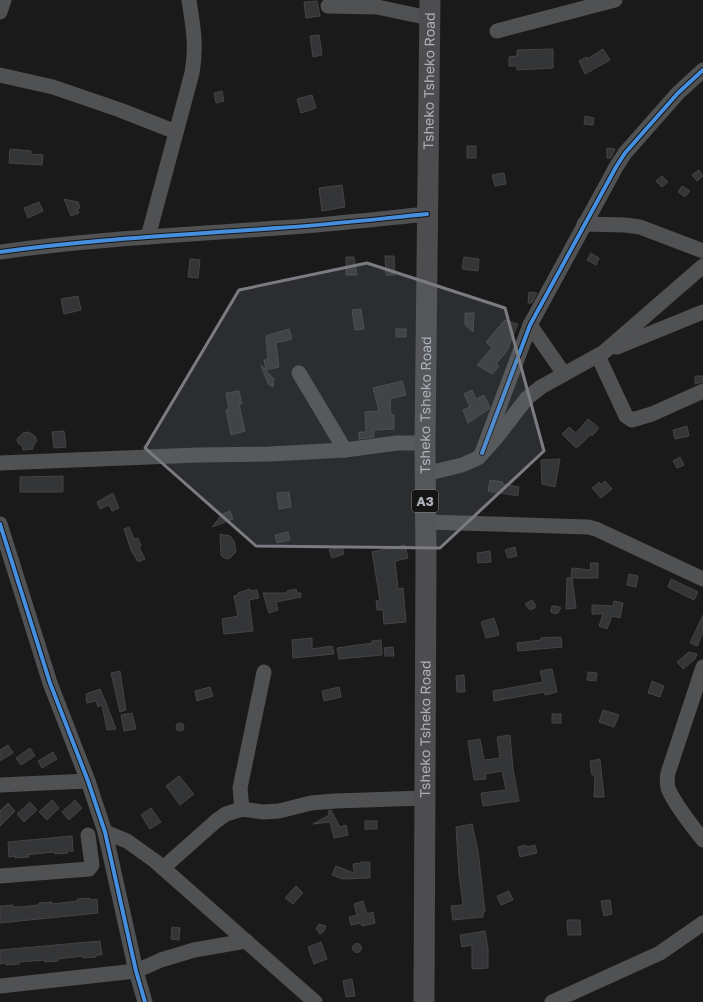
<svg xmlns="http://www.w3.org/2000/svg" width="703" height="1002" font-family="'Golos Text',sans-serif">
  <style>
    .building { fill: #343536; stroke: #444447 }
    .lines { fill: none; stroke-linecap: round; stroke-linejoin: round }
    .minor { stroke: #505153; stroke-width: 15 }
    .highway { stroke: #4d4d50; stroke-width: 21 }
    .cycleway-casing { stroke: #151516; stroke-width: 6 }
    .cycleway { stroke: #468fdf; stroke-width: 4 }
    .marked { fill: #7a7c82; fill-opacity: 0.2; stroke: #7a7c82; stroke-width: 3; stroke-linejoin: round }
    .labels { text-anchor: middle; stroke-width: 3; stroke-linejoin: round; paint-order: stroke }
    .shield { fill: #151516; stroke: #808288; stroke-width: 1 }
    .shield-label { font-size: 13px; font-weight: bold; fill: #aeb0b9 }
    .street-label { font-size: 14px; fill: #aeb0b9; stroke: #151516 }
  </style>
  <rect width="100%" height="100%" fill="#1a1a1b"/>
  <g class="building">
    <path d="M317 1 320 16 306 18 304 2Z"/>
    <path d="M319 35 322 55 313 57 310 36Z"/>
    <path d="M553 49V68L517 70V66H509V57L517 56V50Z"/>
    <path d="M603 49 610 60 585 74 579 61 587 57V59Z"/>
    <path d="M222 91 224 101 216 103 214 93Z"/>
    <path d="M312 95 316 108 301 113 297 99Z"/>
    <path d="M585 116 594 118 593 125 584 124Z"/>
    <rect x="467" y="146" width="9" height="12"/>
    <path d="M607 148 615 149 611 158H607Z"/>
    <path d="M10 149 31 151V154L43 155 42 165 9 163Z"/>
    <path d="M699 170 703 176 697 181 692 175Z"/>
    <path d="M504 173 506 184 495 186 492 175Z"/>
    <path d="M662 176 668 182 662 187 656 181Z"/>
    <path d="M342 185 345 207 322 211 319 188Z"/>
    <path d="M682 186 690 191 685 197 678 192Z"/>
    <path d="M64 199 78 202 80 208 77 209 79 213 71 216Z"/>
    <path d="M39 202 43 211 28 218 24 208Z"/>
    <path d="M591 253 599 258 596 265 587 260Z"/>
    <path d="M385 256H394L395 275H386Z"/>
    <path d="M346 257H354L357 275H346Z"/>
    <path d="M464 257 479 259 478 271 462 269Z"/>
    <path d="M190 259 200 260 198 278 188 277Z"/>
    <path d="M529 292 537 293 532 303H528Z"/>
    <path d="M78 296 81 310 64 314 61 299Z"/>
    <path d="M361 309 364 329 355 330 352 310Z"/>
    <path d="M465 313H474L473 332 465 325Z"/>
    <path d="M505 320 518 324 507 351 496 364 499 366 492 374 477 365 492 348 486 342Z"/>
    <path d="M289 329 292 339 276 343 279 367 266 370 264 360H268L266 336Z"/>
    <rect x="396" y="329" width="10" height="8"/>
    <path d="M261 365 274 379 273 387 268 384Z"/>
    <path d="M695 376H703V382L695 384Z"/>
    <path d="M402 381 406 395 390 399 391 415H394V429L374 430V437L359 439V432H366L365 412 379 411 373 388Z"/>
    <path d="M472 390 476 399 484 395 490 407 489 409 468 423 463 410 470 407 464 394Z"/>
    <path d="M239 391 242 404H239L245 431 231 435 226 410 229 409 226 393Z"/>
    <path d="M588 419 599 428 592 436 591 434 578 447H575L562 434 569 427 576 433Z"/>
    <path d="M687 426 689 436 675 439 673 430Z"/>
    <path d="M64 431 66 447 54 448 52 432Z"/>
    <path d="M29 432 35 436 37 441 33 446V449L23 450 22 446 18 443 17 439 23 433Z"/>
    <path d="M680 457 684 465 677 468 673 461Z"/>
    <path d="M560 459 555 487 542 484 541 460Z"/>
    <path d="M63 476V492H20V477Z"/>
    <path d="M490 480 503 482 502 484 519 487 518 496 488 491Z"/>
    <path d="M605 481 612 489 601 498 592 488 599 482 601 485Z"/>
    <path d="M289 492 291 507 279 509 277 493Z"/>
    <path d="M113 493 119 508 112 511 109 505 100 509 97 502Z"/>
    <path d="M230 511 233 519 212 527 220 517V515Z"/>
    <path d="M129 527 134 539 138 538 141 546 139 547 145 559 138 562 131 550 124 529Z"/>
    <path d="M288 532 290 540 277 543 275 535Z"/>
    <path d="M220 534 230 536 234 541 236 552 229 559 224 558 221 555Z"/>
    <path d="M405 545 408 558 395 561 398 589 403 588 406 622 384 624 383 610H377L376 601 380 600 372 552Z"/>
    <path d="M342 546 344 554 332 558 329 550Z"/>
    <path d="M515 547 517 556 508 558 505 550Z"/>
    <path d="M490 551 491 562 478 563 477 553Z"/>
    <path d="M590 563H598V578H572L576 608 566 609 567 578H571L572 568 591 570Z"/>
    <path d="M629 574 638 576 636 587 627 585Z"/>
    <path d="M671 579 698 592 694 600 668 587Z"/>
    <path d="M250 589 251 591 257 590 259 598 249 600 253 631 224 634 222 619 238 616 234 596 238 595V593Z"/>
    <path d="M296 589 297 593H301V597L276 602 278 610 269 613 263 593H288L287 591Z"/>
    <path d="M532 600 535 604V608L530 610 525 604Z"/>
    <path d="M614 601 623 603 620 618 612 616 607 629 599 626 603 614H592V605L613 606Z"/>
    <path d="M552 606H556L561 608 558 613 555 614 551 612V610Z"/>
    <path d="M703 615V633L697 646 690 643Z"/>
    <path d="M494 618 499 635 486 638 481 622Z"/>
    <path d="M561 637 562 647 518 651 517 643 541 640V638Z"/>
    <path d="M312 638V649L332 646 334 654 293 658 292 640Z"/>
    <path d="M381 640 382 655 339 659 337 648 372 643V641Z"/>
    <path d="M393 647 394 656H385L384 648Z"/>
    <path d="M689 652 697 654 695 659 683 669 677 662Z"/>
    <path d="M552 669 557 692 545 695V692L494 701 493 691 543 682 540 671Z"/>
    <path d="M120 671 126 710 120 712 111 673Z"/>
    <path d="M588 672 597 673 596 681 587 680Z"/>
    <path d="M464 675 465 692H457L456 676Z"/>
    <path d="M652 681 664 686 660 697 648 693Z"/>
    <path d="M210 687 213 696 197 701 195 691Z"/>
    <path d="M339 687 341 697 324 701 322 691Z"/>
    <path d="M100 689 106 703 116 729 107 730 102 705 98 707 96 701 87 703 86 694Z"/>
    <path d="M603 710 619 715 614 727 599 722Z"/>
    <path d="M132 713 136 729 124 731 121 715Z"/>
    <rect x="552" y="714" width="9" height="9"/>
    <circle cx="180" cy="727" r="4"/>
    <path d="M510 735 513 769 519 801 483 806 481 793 506 790 502 771 485 774 486 779 474 780 468 741 480 739 484 760 500 758 497 737Z"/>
    <path d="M8 745 13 753 0 761V750Z"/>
    <path d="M30 748 35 756 21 765 16 758Z"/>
    <path d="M53 752 57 759 42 768 38 761Z"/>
    <path d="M600 759 604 797H594L595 775H592L590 761Z"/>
    <path d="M179 776 194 794 180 805 166 786Z"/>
    <path d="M52 800 59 808 47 820 39 812Z"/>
    <path d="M75 800 82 808 69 820 62 812Z"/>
    <path d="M30 802 37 810 24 822 17 814Z"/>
    <path d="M8 803 15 811 0 826V811Z"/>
    <path d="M151 808 161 822 150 829 141 815Z"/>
    <path d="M331 810 340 827 346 825 348 835 334 838 330 822 313 824 329 815 328 811Z"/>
    <rect x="365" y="821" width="12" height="8"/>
    <path d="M472 824 478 851 485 912H483V917L453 920 451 906 463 905 459 874 456 827Z"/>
    <path d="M72 836 73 851H67L68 853 55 854V852L34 854 28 855 29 857 15 858V856L9 857 8 842Z"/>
    <path d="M526 845 527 847 535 845 537 853 520 857 518 847Z"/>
    <path d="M361 862H370V878L342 879 332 875 336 866 354 873 353 864 361 863Z"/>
    <path d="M296 886 303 893 293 904 285 898Z"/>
    <path d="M509 891 513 900 501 905 497 896Z"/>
    <path d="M90 898 91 900 97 899 98 913 0 923V906L13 905V907H20L39 905V903L52 902V904L78 901 77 899Z"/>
    <path d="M610 900 612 914 604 916 601 901Z"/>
    <path d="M363 901 367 914 373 912 375 923 362 926 361 923 351 925 349 917 357 915 354 904Z"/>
    <path d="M567 920H580L581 935H568Z"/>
    <path d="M319 924 326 926 324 931 320 934 316 929Z"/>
    <path d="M172 927 180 928 179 940 171 939Z"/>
    <path d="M485 931 488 948V968L472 969V945L462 947 460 935Z"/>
    <path d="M100 941 102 955H96V957L83 958V956L57 959 58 961 45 962V960L19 962V964L6 965 5 963 0 964V950Z"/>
    <path d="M321 942 327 959 314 964 308 947Z"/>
    <circle cx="357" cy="948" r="4.5"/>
    <path d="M352 979 355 996 346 997 343 981Z"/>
  </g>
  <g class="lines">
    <g class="minor">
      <path d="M328 6 377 7 429 18"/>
      <path d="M0 12 4 0"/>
      <path d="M497 31 615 0"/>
      <path d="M0 75 53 87 120 110 176 132"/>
      <path d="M584 224 625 225 640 227 703 251"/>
      <path d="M148 237 192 73C197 45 193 27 189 0"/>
      <path d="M0 252C92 239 184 235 277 228 327 225 377 219 427 214"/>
      <path d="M530 325 564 374"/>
      <path d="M617 347 703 312"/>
      <path d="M598 356 626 416 632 420 652 414 703 391"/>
      <path d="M299 373 345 450"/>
      <path d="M482 453 530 325 616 167 625 153 678 93 703 70"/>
      <path d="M0 463 198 455 270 454 345 450 397 443H425"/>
      <path d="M425 474 462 465 478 458 496 438 527 398 541 387 604 352 703 266"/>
      <path d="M426 522 588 527 596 529 703 579"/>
      <path d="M0 524 50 683 88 781 105 832 136 971 145 1002"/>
      <path d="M703 667 668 773C667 778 667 783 668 788 674 804 693 827 703 840"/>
      <path d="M0 785 88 781"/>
      <path d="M242 809 240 788 264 672"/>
      <path d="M105 832 127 841 155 861 315 1002"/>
      <path d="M163 868 216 821 226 814 242 809 263 812 279 811 311 803 335 801 425 798"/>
      <path d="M0 876 89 869 92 865 88 835"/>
      <path d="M0 986 136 971 161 960 194 950 246 941"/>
      <path d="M552 1002 660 953 703 923"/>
    </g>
    <path class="highway" id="s1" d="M424 1002 426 559 425 443 430 0"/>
    <g class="cycleway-casing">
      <g id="cycleway">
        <path d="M0 252C92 239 184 235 277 228 327 225 377 219 427 214"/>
        <path d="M482 453 530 325 616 167 625 153 678 93 703 70"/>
        <path d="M0 524 50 683 88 781 105 832 136 971 145 1002"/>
      </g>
    </g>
    <use href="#cycleway" class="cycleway"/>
  </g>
  <path class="marked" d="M367 263 505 308 544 451 440 548 256 546 145 448 239 290Z"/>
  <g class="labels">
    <rect class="shield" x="412" y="490" width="26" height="22" rx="3"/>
    <g class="shield-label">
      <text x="425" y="506">A3</text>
    </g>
    <g class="street-label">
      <text dy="5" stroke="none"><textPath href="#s1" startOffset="921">Tsheko Tsheko Road</textPath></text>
      <text dy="5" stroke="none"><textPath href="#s1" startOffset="597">Tsheko Tsheko Road</textPath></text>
      <text dy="5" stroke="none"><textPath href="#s1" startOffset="273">Tsheko Tsheko Road</textPath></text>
    </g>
  </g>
</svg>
